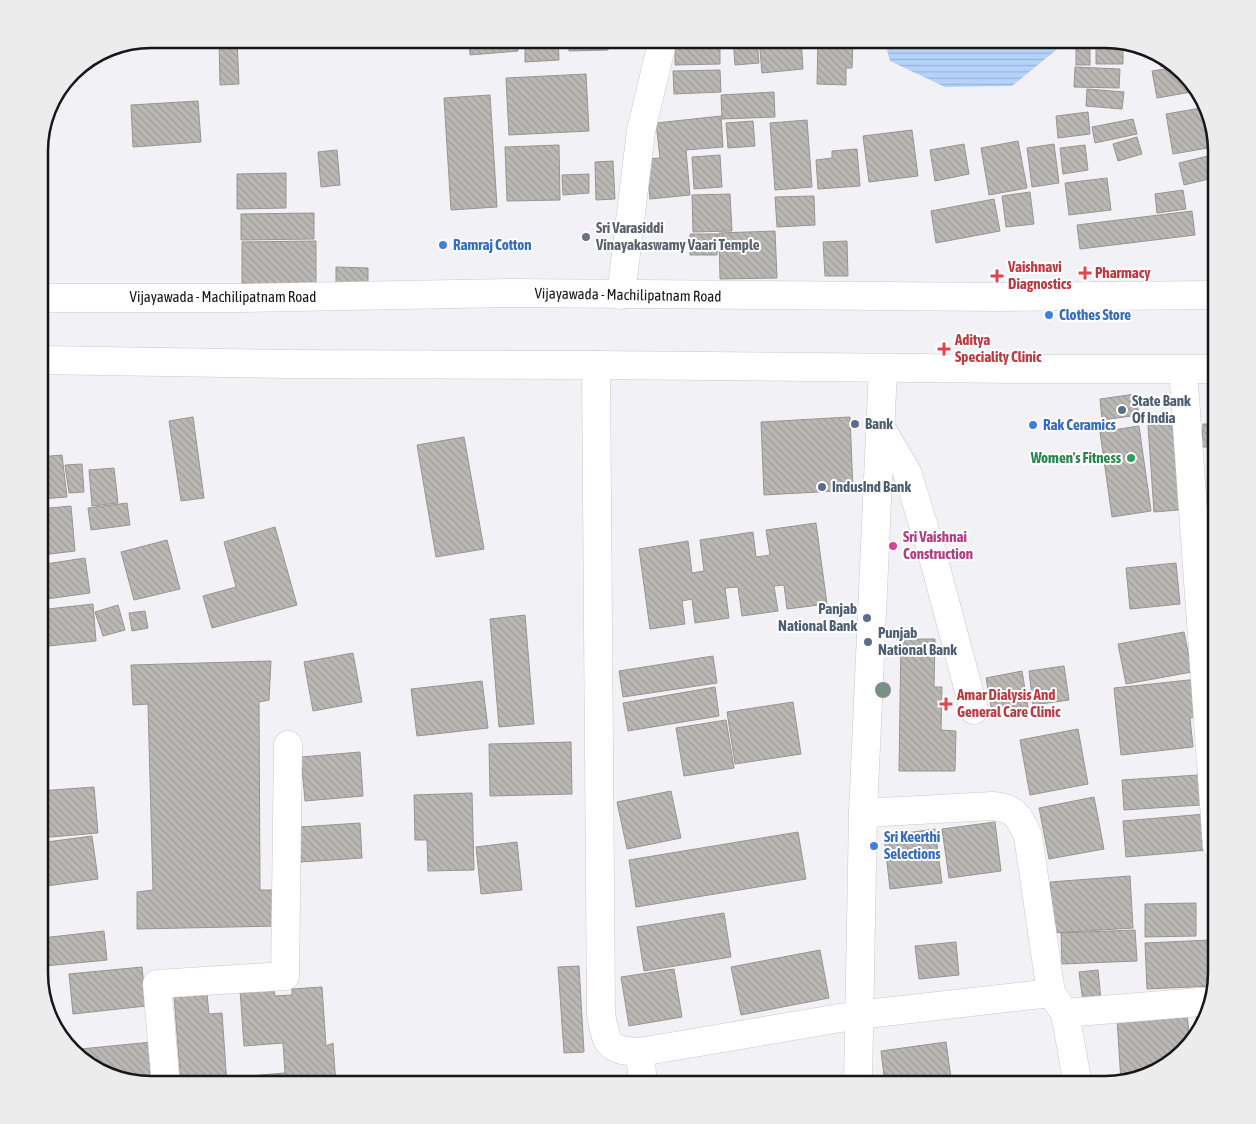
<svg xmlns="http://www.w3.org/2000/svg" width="1256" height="1124" font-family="'Asap Condensed',sans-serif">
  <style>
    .water { fill: url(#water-rules) }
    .building { fill: url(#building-back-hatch); stroke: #989591 }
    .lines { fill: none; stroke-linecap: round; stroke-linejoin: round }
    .minor-casing { stroke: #c9c8cc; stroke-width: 29 }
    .highway-casing { stroke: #c9c8cc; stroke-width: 29 }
    .minor { stroke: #fff; stroke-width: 28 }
    .highway { stroke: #fff; stroke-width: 28 }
    .tree { fill: #7b8f86 }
    .worship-dot { fill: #6b7280; stroke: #fff; stroke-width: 2 }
    .shop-dot { fill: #3f7fe0; stroke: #fff; stroke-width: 2 }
    .health-dot { fill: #e0444e; stroke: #fff; stroke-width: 2 }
    .service-dot { fill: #5c6f8a; stroke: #fff; stroke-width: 2 }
    .leisure-dot { fill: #2e9e5b; stroke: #fff; stroke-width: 2 }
    .hotel-dot { fill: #d1479c; stroke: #fff; stroke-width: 2 }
    .labels { text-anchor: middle; stroke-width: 4; stroke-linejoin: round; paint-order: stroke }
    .worship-label { font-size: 15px; font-weight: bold; fill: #5b616d; stroke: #fff; text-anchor: start }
    .shop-label { font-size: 15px; font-weight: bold; fill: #366cbe; stroke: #fff; text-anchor: start }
    .health-label { font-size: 15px; font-weight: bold; fill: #be3a42; stroke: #fff; text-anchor: start }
    .street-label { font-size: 15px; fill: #171618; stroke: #fff }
    .service-label { font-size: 15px; font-weight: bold; fill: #4e5e75; stroke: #fff; text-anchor: start }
    .leisure-label { font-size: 15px; font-weight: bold; fill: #27864d; stroke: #fff; text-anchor: end }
    .hotel-label { font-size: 15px; font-weight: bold; fill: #b23c85; stroke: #fff; text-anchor: start }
    .rim { fill: none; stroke: #171618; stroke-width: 2.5 }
  </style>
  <defs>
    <pattern id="water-rules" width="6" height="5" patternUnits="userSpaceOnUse" patternTransform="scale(1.25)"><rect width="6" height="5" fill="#b4d3fb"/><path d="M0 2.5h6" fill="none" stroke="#9ab4d6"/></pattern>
    <pattern id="building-back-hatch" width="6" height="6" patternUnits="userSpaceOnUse" patternTransform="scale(1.25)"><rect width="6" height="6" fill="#bab8b4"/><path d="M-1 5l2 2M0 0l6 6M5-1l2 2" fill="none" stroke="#9f9d9a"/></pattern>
  </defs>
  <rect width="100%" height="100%" fill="#f2f1f6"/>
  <path class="water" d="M884 39H1064L1061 46 1012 86 945 87 890 61Z"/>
  <g class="building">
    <path d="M219 39H237L239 84 220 85Z"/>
    <path d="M469 39H517L518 51 470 55Z"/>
    <path d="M525 39H558L559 60 525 62Z"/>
    <path d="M569 39H607L608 50 569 51Z"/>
    <path d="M675 39H720V64L675 65Z"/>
    <path d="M733 39H757L759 63 735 65Z"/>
    <path d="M759 39H801L803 69 762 73Z"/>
    <path d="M818 39H853L852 68H846V85L817 84Z"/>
    <rect x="1076" y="39" width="14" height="26"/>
    <path d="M1096 39 1123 42V64H1096Z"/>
    <path d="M1158 53 1173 64 1161 67Z"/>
    <path d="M1075 67 1120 69 1119 88 1074 87Z"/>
    <path d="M1177 67 1184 71 1197 91 1157 98 1152 71Z"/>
    <path d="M720 70 721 92 674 94 673 71Z"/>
    <path d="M586 74 589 131 509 135 506 78Z"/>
    <path d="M65 82V95L54 96Z"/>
    <path d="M1087 89 1124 92 1122 109 1086 106Z"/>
    <path d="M774 92 775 117 722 119 721 95Z"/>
    <path d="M490 95 497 207 451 210 444 98Z"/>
    <path d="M198 101 201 142 133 147 131 105Z"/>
    <path d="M1201 108 1208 148 1173 154 1166 114Z"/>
    <path d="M1088 112 1090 134 1058 138 1056 116Z"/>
    <path d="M721 116 723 147 686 150 690 195 650 199 646 159 660 158 656 123Z"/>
    <path d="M1133 119 1137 134 1095 143 1092 127Z"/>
    <path d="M807 120 812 187 775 190 770 123Z"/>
    <path d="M753 121 755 146 728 148 726 123Z"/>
    <path d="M912 130 918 176 869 182 863 136Z"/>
    <path d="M1137 137 1142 154 1118 161 1113 144Z"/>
    <path d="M1018 141 1027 188 989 195 981 148Z"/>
    <path d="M964 144 969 174 935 181 930 150Z"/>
    <path d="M1054 144 1059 183 1032 187 1027 148Z"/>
    <path d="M559 145 560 200 507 201 505 147Z"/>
    <path d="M1085 145 1088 170 1063 174 1060 148Z"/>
    <path d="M857 149 860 186 818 189 816 160 832 158V151Z"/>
    <path d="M337 150 340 185 321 187 318 152Z"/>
    <path d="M1217 151V169L1214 152Z"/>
    <path d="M720 155 722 187 694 189 692 157Z"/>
    <path d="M1208 156 1213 178 1184 185 1179 163Z"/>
    <path d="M613 161 615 199 596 200 595 162Z"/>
    <path d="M286 173V208L237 209V174Z"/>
    <path d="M589 174V193L563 195 562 175Z"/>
    <path d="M1107 178 1111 210 1069 215 1065 183Z"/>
    <path d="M1183 190 1186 209 1157 213 1155 194Z"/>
    <path d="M1030 192 1034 224 1006 227 1002 196Z"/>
    <path d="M730 194 732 231 693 232 692 195Z"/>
    <path d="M814 196 815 225 777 227 775 197Z"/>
    <path d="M994 199 1000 231 936 243 931 211Z"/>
    <path d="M1192 211 1195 235 1080 249 1077 225Z"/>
    <path d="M314 213V239L241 240V214Z"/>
    <path d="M775 231 777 278 720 279 719 233Z"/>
    <path d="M690 234H718L717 255H690Z"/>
    <path d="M316 241V283L242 284V242Z"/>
    <path d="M847 241 848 276H825L823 242Z"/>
    <path d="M336 267 368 268V287H336Z"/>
    <path d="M1136 394 1139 415 1102 420 1100 399Z"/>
    <path d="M193 417 204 498 181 501 169 421Z"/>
    <path d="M850 417 853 490 764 495 761 422Z"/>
    <path d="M1185 422 1191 509 1154 512 1148 425Z"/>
    <path d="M1203 424H1217V447H1202Z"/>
    <path d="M1139 426 1151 511 1112 517 1100 432Z"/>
    <path d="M464 437 484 549 436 557 417 445Z"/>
    <path d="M62 455 67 497 41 499 39 457Z"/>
    <path d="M82 464 84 492 69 493 65 465Z"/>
    <path d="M114 468 118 503 92 506 89 470Z"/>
    <path d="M1209 487H1217V520L1210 521Z"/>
    <path d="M127 503 130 525 91 530 88 508Z"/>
    <path d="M71 506 75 551 42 555 39 509Z"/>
    <path d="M816 523 827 604 787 609 784 585 774 586 778 611 742 616 738 587 725 588 729 618 695 623 692 599 682 601 685 624 650 629 639 549 688 541 692 573 704 571 700 540 753 532 756 557 770 555 766 530Z"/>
    <path d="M275 527 297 605 212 628 203 596 236 587 224 542Z"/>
    <path d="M167 540 180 589 134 600 121 552Z"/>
    <path d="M85 558 90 593 39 600V565Z"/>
    <path d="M1176 563 1180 604 1130 609 1126 568Z"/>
    <path d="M1217 569V592L1209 593 1208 570Z"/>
    <path d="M93 604 96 641 39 647V610Z"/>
    <path d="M118 605 125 630 103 636 95 612Z"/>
    <path d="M145 611 148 628 132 631 129 613Z"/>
    <path d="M525 615 534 724 499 727 490 619Z"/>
    <path d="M1214 629H1217V662Z"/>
    <path d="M1184 632 1192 672 1126 684 1118 644Z"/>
    <path d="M901 639H935L934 687H942L941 730 956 731 955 771H899Z"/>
    <path d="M353 653 362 702 313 711 304 662Z"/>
    <path d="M713 656 717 683 623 697 619 671Z"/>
    <path d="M271 661 269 700 259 702 260 890H278V926L137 929V892L153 890 148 704 133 705 131 665Z"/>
    <path d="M1064 666 1069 700 1033 705 1029 671Z"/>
    <path d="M1022 671 1028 707 992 713 986 678Z"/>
    <path d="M1198 679 1202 716 1190 718 1193 747 1121 755 1114 688Z"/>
    <path d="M482 681 488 728 417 736 411 689Z"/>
    <path d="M715 687 719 716 628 731 623 703Z"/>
    <path d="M793 702 801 754 735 764 727 712Z"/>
    <path d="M726 720 734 768 684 776 676 728Z"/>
    <path d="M1078 729 1088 784 1030 795 1020 740Z"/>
    <path d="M571 742 572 794 490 796 489 744Z"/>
    <path d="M360 752 363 796 305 801 301 757Z"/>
    <path d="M1198 775 1200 805 1124 810 1122 780Z"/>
    <path d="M94 787 98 833 39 838V791Z"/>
    <path d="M671 791 681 838 627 849 617 802Z"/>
    <path d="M472 793 474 870 428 871 427 840H415L414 795Z"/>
    <path d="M1094 797 1104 849 1049 859 1039 808Z"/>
    <path d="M1205 814 1208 850 1126 857 1123 821Z"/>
    <path d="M995 822 1001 871 949 878 942 829Z"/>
    <path d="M360 823 362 858 301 862 299 827Z"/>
    <path d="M935 829 942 883 890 889 884 836Z"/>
    <path d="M798 832 806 879 636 907 629 860Z"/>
    <path d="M92 836 98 879 39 887V843Z"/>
    <path d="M517 842 522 890 481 894 476 847Z"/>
    <path d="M1130 876 1133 928 1053 933 1050 882Z"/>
    <path d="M1196 903V936L1145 937V904Z"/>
    <path d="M724 913 731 957 644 971 637 927Z"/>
    <path d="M1135 930 1137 961 1062 964 1061 933Z"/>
    <path d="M104 931 107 960 45 966 42 938Z"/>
    <path d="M1210 940 1212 986 1147 989 1145 943Z"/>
    <path d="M956 942 959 975 919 979 915 946Z"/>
    <path d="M820 950 829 998 741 1015 731 967Z"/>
    <path d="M579 966 584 1052 564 1053 558 967Z"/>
    <path d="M142 967 146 1006 73 1014 69 974Z"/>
    <path d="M674 969 682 1017 629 1026 621 977Z"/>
    <path d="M1098 970 1101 1000 1083 1002 1079 972Z"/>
    <path d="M322 987 326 1046 333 1043 336 1085H250L249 1076 285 1073 283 1043 244 1046 240 990 274 988 275 996 292 995V989Z"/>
    <path d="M207 994 209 1014 222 1013 227 1085H181L174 996Z"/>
    <path d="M1210 1011 1209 1017 1197 1034 1196 1012Z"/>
    <path d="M1187 1013 1190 1045 1185 1052 1149 1077 1121 1082 1117 1018Z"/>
    <path d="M152 1042 156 1082 141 1083 108 1077 70 1050Z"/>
    <path d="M946 1042 952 1085H885L881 1051Z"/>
    <path d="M749 1080V1085H681Z"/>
  </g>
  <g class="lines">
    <g class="minor-casing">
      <g id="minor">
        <path d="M621 295 641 131 663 39"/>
        <path d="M596 365 601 1014C606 1043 607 1051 640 1052L858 1015 1051 993 1065 1013 1212 1001"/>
        <path d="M1183 370 1217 847"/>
        <path d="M881 428 907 472 932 553 974 710"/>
        <path d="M863 813 993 806C1015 808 1020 817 1028 836L1051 993"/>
        <path d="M1065 1013 1078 1085"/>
        <path d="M640 1052 643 1085"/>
        <path d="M166 1085 157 984 285 976 288 745"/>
        <path d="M858 1085 863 813 883 368"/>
      </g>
    </g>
    <g class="highway-casing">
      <g id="highway">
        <path d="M39 298H241L514 293 999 297 1217 295"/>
        <path d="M39 360 283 364 596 365 1020 369H1217"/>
      </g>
    </g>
    <use href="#minor" class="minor"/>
    <use href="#highway" class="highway"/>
  </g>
  <circle class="tree" cx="883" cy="690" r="8"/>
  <circle class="worship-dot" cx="586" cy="237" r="5"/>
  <g class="shop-dot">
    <circle cx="443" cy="245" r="5"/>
    <circle cx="1049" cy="315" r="5"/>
    <circle cx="1033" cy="425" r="5"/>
    <circle cx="874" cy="846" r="5"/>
  </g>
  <g class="health-dot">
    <path d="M1082.5 265.5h5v5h5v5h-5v5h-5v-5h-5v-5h5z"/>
    <path d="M994.5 268.5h5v5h5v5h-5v5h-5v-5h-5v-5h5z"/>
    <path d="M941.5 341.5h5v5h5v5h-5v5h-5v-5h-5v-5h5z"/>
    <path d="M943.5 696.5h5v5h5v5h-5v5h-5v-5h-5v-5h5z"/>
  </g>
  <g class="service-dot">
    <circle cx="1122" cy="410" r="5"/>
    <circle cx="855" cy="424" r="5"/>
    <circle cx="822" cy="487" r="5"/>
    <circle cx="867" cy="618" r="5"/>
    <circle cx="868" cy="642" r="5"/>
  </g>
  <circle class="leisure-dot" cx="1131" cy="458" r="5"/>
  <circle class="hotel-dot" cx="893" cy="546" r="5"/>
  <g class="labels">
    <g class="worship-label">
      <text x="596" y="233">Sri Varasiddi<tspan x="596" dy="17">Vinayakaswamy Vaari Temple</tspan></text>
    </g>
    <g class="shop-label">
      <text x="453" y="250">Ramraj Cotton</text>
      <text x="1059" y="320">Clothes Store</text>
      <text x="1043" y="430">Rak Ceramics</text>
      <text x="884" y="842">Sri Keerthi<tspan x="884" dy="17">Selections</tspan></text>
    </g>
    <g class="health-label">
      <text x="1008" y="272">Vaishnavi<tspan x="1008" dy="17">Diagnostics</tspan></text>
      <text x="1095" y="278">Pharmacy</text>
      <text x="955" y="345">Aditya<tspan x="955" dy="17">Speciality Clinic</tspan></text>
      <text x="957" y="700">Amar Dialysis And<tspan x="957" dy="17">General Care Clinic</tspan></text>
    </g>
    <g class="street-label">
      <text transform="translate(628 295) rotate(1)" y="5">Vijayawada - Machilipatnam Road</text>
      <text x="223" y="302">Vijayawada - Machilipatnam Road</text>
    </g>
    <g class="service-label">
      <text x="1132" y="406">State Bank<tspan x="1132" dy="17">Of India</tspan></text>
      <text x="865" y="429">Bank</text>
      <text x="832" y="492">IndusInd Bank</text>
      <text x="857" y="614" text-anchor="end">Panjab<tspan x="857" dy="17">National Bank</tspan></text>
      <text x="878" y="638">Punjab<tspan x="878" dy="17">National Bank</tspan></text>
    </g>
    <g class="leisure-label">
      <text x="1121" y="463">Women's Fitness</text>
    </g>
    <g class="hotel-label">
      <text x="903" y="542">Sri Vaishnai<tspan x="903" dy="17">Construction</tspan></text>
    </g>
  </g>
  <path d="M0 0H1256V1124H0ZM151 48H1105A103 103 0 0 1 1208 151V973A103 103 0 0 1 1105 1076H151A103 103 0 0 1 48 973V151A103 103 0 0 1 151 48Z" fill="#ececed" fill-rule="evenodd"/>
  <path class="rim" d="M151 48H1105A103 103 0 0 1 1208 151V973A103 103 0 0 1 1105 1076H151A103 103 0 0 1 48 973V151A103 103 0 0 1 151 48Z"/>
</svg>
